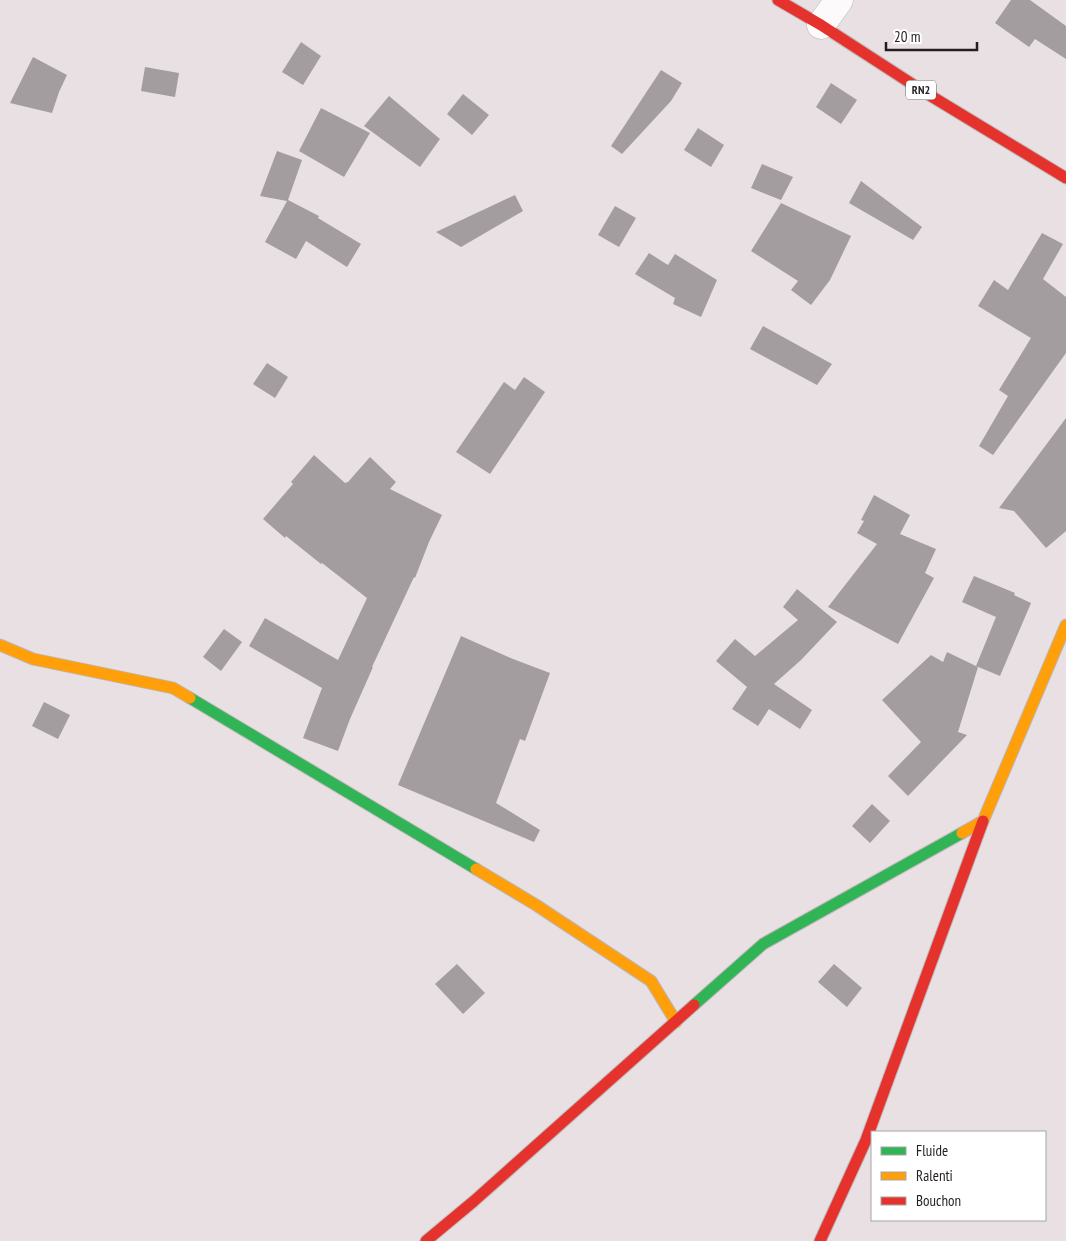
<svg xmlns="http://www.w3.org/2000/svg" width="1066" height="1241" font-family="'PT Sans Narrow',sans-serif">
  <style>
    .building { fill: #a49d9f }
    .lines { fill: none; stroke-linecap: round; stroke-linejoin: round }
    .street-casing { stroke: #bdb6b8; stroke-width: 29 }
    .fast-casing { stroke: #bdb6b8; stroke-width: 13 }
    .slow-casing { stroke: #bdb6b8; stroke-width: 13 }
    .jam-casing { stroke: #bdb6b8; stroke-width: 13 }
    .street { stroke: #fcfafb; stroke-width: 28 }
    .fast { stroke: #30b455; stroke-width: 11 }
    .slow { stroke: #ff9f0a; stroke-width: 11 }
    .jam { stroke: #e5322d; stroke-width: 11 }
    .labels { text-anchor: middle; stroke-width: 5; stroke-linejoin: round; paint-order: stroke }
    .shield { fill: #fff; stroke: #666263; stroke-width: 1 }
    .shield-label { font-size: 12px; font-weight: bold; fill: #241e20 }
  </style>
  <rect width="100%" height="100%" fill="#e8e0e2"/>
  <g class="building">
    <path d="M1011 0H1030L1066 26V59L1035 39 1029 47 995 23Z"/>
    <path d="M301 42 321 56 303 85 282 72Z"/>
    <path d="M33 57 67 75 59 92 52 113 10 103Z"/>
    <path d="M145 67 179 73 175 97 141 91Z"/>
    <path d="M661 70 682 83 671 101 622 154 611 146Z"/>
    <path d="M831 83 857 100 841 124 816 107Z"/>
    <path d="M463 94 489 115 472 135 447 114Z"/>
    <path d="M389 96 440 139 420 167 364 126Z"/>
    <path d="M321 108 370 133 344 177 299 151Z"/>
    <path d="M698 128 724 145 711 167 684 150Z"/>
    <path d="M277 151 302 160 288 200 319 216 318 218 361 244 347 267 306 241 296 259 265 242 287 201 260 196Z"/>
    <path d="M762 164 793 177 781 200 751 188Z"/>
    <path d="M861 181 922 227 913 240 849 203Z"/>
    <path d="M515 195 523 211 461 247 436 232Z"/>
    <path d="M781 203 851 236 830 280 811 305 791 290 798 281 751 251Z"/>
    <path d="M615 206 636 218 619 247 598 235Z"/>
    <path d="M1042 233 1063 244 1043 279 1066 297V353L993 455 979 446 1008 396 999 390 1031 338 978 306 994 280 1008 290Z"/>
    <path d="M649 253 668 265 675 254 717 280 701 317 673 304 675 298 635 274Z"/>
    <path d="M763 326 832 364 817 385 750 349Z"/>
    <path d="M267 363 288 377 275 398 253 384Z"/>
    <path d="M524 377 545 392 490 474 456 452 504 382 515 390Z"/>
    <path d="M1066 418V531L1046 548 1014 511 999 508Z"/>
    <path d="M314 455 345 483 348 482 370 457 396 482 390 489 442 515 429 542 415 578 414 577 372 667H373L350 719 338 751 303 738 322 688 249 646 265 618 338 660 367 598 322 563 321 564 286 536 285 538 263 519 293 484 291 482Z"/>
    <path d="M874 495 910 515 900 534 936 549 925 573 934 578 898 644 828 607 877 544 857 533 864 521 861 520Z"/>
    <path d="M974 576 1015 593 1014 595 1031 603 1000 676 976 666 996 617 962 602Z"/>
    <path d="M797 589 837 622 801 660 774 684 812 710 800 729 769 709 758 726 732 709 747 687 716 661 735 639 755 656 798 620 783 607Z"/>
    <path d="M224 629 242 642 221 671 203 657Z"/>
    <path d="M461 636 513 659 550 673 525 741 520 739 496 803 540 830 534 842 398 785Z"/>
    <path d="M947 652 978 667 958 732 967 735 908 796 888 776 921 742 882 700 931 655 943 662Z"/>
    <path d="M44 702 70 715 58 739 32 726Z"/>
    <path d="M872 804 890 821 870 843 852 826Z"/>
    <path d="M457 964 485 993 463 1014 435 984Z"/>
    <path d="M834 964 862 988 847 1007 818 982Z"/>
  </g>
  <g class="lines">
    <g class="street-casing">
      <path id="street" d="M821 25 839 0"/>
    </g>
    <g class="fast-casing">
      <g id="fast">
        <path d="M190 698 476 869"/>
        <path d="M694 1005 763 944 962 833"/>
      </g>
    </g>
    <g class="slow-casing">
      <g id="slow">
        <path d="M0 645 33 659 173 688 190 698"/>
        <path d="M962 833 983 821 1066 625"/>
        <path d="M476 869 536 905 651 981 676 1022"/>
      </g>
    </g>
    <g class="jam-casing">
      <g id="jam">
        <path d="M778 0 821 25 926 93 1066 178"/>
        <path d="M426 1241 474 1201 694 1005"/>
        <path d="M820 1241 866 1140 983 821"/>
      </g>
    </g>
    <use href="#street" class="street"/>
    <use href="#fast" class="fast"/>
    <use href="#slow" class="slow"/>
    <use href="#jam" class="jam"/>
  </g>
  <g class="labels">
    <rect class="shield" x="906" y="80.5" width="30" height="19" rx="4"/>
    <g class="shield-label">
      <text x="921" y="94">RN2</text>
    </g>
  </g>
  <rect x="871" y="1131" width="175" height="90" fill="#ffffff" stroke="#a7a5a6"/>
  <rect x="881" y="1147" width="25" height="8" fill="#30b455" stroke="#a7a5a6"/>
  <text x="916" y="1156" font-size="15" fill="#241e20">Fluide</text>
  <rect x="881" y="1172" width="25" height="8" fill="#ff9f0a" stroke="#a7a5a6"/>
  <text x="916" y="1181" font-size="15" fill="#241e20">Ralenti</text>
  <rect x="881" y="1197" width="25" height="8" fill="#e5322d" stroke="#a7a5a6"/>
  <text x="916" y="1206" font-size="15" fill="#241e20">Bouchon</text>
  <path d="M886 42v8h91v-8" fill="none" stroke="#241e20" stroke-width="2.5"/>
  <text x="894" y="42" font-size="15" fill="#241e20" stroke="#ffffff" stroke-width="4" paint-order="stroke">20 m</text>
</svg>
